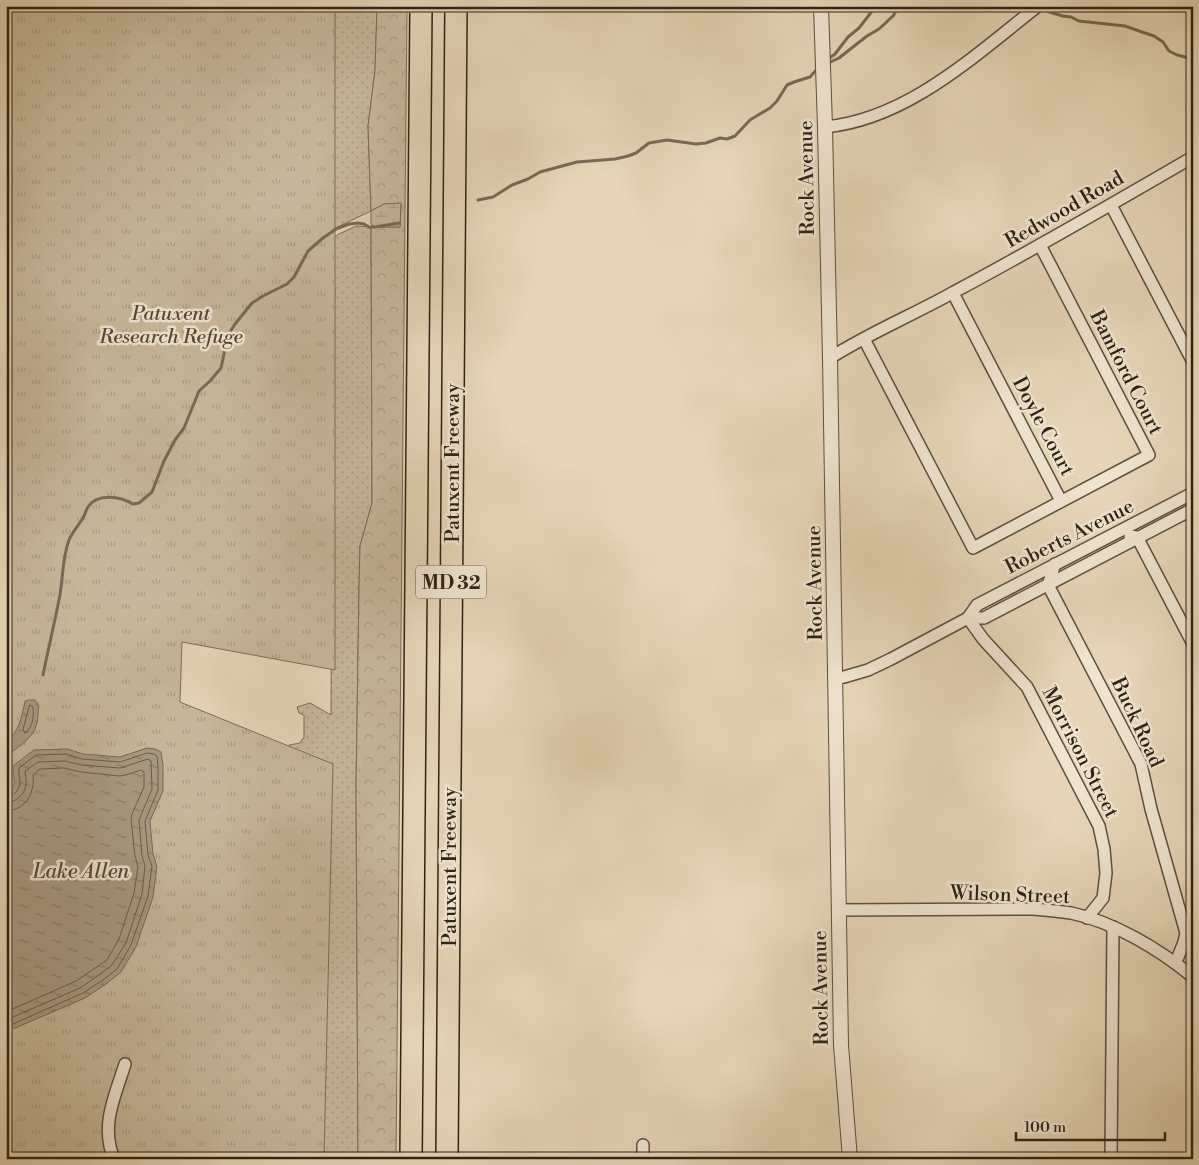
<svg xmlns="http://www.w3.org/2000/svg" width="1199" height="1165" font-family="'Libre Bodoni',serif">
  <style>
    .grass { fill: url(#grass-dots); stroke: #7a6e58 }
    .forest { fill: url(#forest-crowns); stroke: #7a6e58 }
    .wetland { fill: url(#wetland-marsh); stroke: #7a6e58 }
    .park { fill: url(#park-tufts); stroke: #7a6e58 }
    .water { fill: url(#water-ripples); stroke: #776a55 }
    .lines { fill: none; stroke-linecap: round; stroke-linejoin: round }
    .shore { stroke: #6a5e4a; stroke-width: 1 }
    .stream { stroke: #776a55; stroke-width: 3 }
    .minor-casing { stroke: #5c503e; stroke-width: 14 }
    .tertiary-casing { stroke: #5c503e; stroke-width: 16 }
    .motorway-casing { stroke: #2e2315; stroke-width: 24 }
    .minor { stroke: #efe4d0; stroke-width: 11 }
    .tertiary { stroke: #efe4d0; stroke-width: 14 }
    .motorway { stroke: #e6d6b7; stroke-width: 21 }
    .labels { text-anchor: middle; stroke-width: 5; stroke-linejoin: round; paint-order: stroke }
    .shield { fill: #efe4d0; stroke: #685d4d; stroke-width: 1 }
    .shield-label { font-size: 19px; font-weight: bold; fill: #2e2315 }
    .street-label { font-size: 20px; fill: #2e2315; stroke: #efe4d0 }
    .park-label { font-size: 20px; font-style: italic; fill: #544836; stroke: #efe4d0 }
    .water-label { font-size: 21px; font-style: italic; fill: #584c3a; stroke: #efe4d0 }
  </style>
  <defs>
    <pattern id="grass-dots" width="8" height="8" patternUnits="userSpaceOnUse" patternTransform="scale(1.25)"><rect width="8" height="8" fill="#c7b89b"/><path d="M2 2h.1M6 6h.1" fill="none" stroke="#ab9e85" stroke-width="1.8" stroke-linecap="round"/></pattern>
    <pattern id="forest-crowns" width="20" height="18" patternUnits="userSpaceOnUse" patternTransform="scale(1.25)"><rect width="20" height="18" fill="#c7b89b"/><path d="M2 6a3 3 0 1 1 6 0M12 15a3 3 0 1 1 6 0" fill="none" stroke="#ab9e85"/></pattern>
    <pattern id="wetland-marsh" width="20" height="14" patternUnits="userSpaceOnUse" patternTransform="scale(1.25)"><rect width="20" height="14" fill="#c7b89b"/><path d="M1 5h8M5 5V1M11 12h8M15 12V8" fill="none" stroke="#ab9e85"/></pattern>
    <pattern id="park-tufts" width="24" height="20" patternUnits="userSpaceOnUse" patternTransform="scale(1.25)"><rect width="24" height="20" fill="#c7b89b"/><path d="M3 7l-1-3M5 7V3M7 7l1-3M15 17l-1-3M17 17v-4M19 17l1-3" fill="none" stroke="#ab9e85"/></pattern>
    <pattern id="water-ripples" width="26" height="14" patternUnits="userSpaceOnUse" patternTransform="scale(1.25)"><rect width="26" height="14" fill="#a79980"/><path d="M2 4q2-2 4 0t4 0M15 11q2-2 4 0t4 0" fill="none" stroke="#887c68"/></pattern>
  </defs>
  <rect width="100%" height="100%" fill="#e6d6b7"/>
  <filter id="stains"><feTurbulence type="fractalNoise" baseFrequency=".004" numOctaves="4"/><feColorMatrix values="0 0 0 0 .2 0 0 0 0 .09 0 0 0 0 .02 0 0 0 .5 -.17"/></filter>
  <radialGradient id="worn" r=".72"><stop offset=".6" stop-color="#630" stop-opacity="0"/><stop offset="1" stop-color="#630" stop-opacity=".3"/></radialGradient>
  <g class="grass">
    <path d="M100 6H377L375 71 368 126 371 211 329 231Z"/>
    <path d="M356 226 371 227 372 503 360 546 359 588 356 787 358 1159H321L323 1004 330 822 288 751 289 745 300 743 304 737V715L299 713 297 707 310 703 331 715 332 494 327 491 335 292 330 240 339 234Z"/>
  </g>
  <path class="forest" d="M377 6H407L396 1159H358L356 787 359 588 360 546 372 503 371 227H400L401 204H384L371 211 368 126 375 71Z"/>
  <path class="wetland" d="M401 203 400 227H374L371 224V211L384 204Z"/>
  <path class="park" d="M6 6H335V670L182 642 180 702 333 764 324 1159H6Z"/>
  <g class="water">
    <path d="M29 700H35L38 704C40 734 29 739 6 756V742C19 733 22 716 25 701Z"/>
    <path d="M147 748 155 749 161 752 163 765V791L150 821 153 854 157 866 153 897 136 947 121 972 106 984 85 998 6 1032V793C20 785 12 779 13 766L34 750 67 749 83 754 120 757Z"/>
  </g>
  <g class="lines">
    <g class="shore">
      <path d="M30 705 33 707C34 716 33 727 25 733L23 730 29 707Z"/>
      <path d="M6 797C14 796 20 790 20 782 20 776 18 774 19 768L36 755 66 754 82 759 120 762 147 753 154 754 157 756 158 765V790L145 821 148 855 152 866 148 896 131 945 117 969 103 980 83 993 6 1027"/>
      <path d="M6 803C16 802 25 795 26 784 27 780 25 775 25 771L38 762 65 761 82 765 120 768 148 759 151 761 152 789 139 820 142 856 145 866 142 894 126 943 112 965 99 975 80 988 6 1020"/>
      <path d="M6 811C26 810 35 793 33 775L40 769 64 768 81 772 120 776 126 775 141 770 144 772V787L132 814 131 820 135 856 138 867 134 893 119 939 107 960 76 981 6 1012"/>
    </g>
    <g class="stream">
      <path d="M1049 12 1063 16 1071 17 1079 21 1125 26 1142 32 1154 36 1163 42 1169 51 1177 55 1193 59"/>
      <path d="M828 59 835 54 848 37 859 28 876 6"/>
      <path d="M826 64 839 58 867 36 879 29 893 16 899 6"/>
      <path d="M478 200 493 197 512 185 528 179 540 172 577 162 615 159 628 156 636 153 649 143 667 140 696 144 706 143 720 138 727 139 735 136 750 120 770 108 777 101 787 85 794 82 810 77 818 68"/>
      <path d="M43 675C48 650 54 625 59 600 63 581 62 558 69 540 72 533 77 527 81 521 85 517 85 511 88 507 97 493 120 496 133 504L139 503 152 492 164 461 175 440 184 428 199 391 210 381 221 368 228 335 235 324 252 303 263 296 287 284 294 277 308 251 323 238 336 229 349 224 358 223 364 224 369 227H375L399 223"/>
    </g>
    <g class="minor-casing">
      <g id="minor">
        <path d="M825 127C908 119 975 55 1038 6"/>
        <path d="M1111 205 1193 362"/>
        <path d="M953 293 1061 501"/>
        <path d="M864 339 973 548 1149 455 1040 245"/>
        <path d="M830 358C869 333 913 315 954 292 1035 249 1114 203 1193 157"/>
        <path d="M1130 536 1137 537 1193 644"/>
        <path d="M1055 564 1048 585 1141 764 1151 809 1186 933 1184 942 1176 962"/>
        <path d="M968 618 983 639 1027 687 1099 826 1104 849 1106 873 1103 898 1087 918"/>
        <path d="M968 618 977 605 1193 493"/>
        <path d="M835 678 844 677 868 670 891 659 968 618H984L1193 509"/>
        <path d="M839 910 1033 909C1046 910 1058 911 1071 913 1114 922 1159 949 1193 977"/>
        <path d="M643 1145V1159"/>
        <path d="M114 1159C100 1126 115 1096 125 1064"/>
        <path d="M1111 1159 1113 927"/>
      </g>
    </g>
    <g class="tertiary-casing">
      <path id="tertiary" d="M821 6 825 127 830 358 841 1045 850 1159"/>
    </g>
    <g class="motorway-casing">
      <g id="motorway">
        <path d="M411 1159 421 6"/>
        <path d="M447 1159 456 6"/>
      </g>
    </g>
    <use href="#minor" class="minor"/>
    <use href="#tertiary" class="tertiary"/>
    <use href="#motorway" class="motorway"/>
  </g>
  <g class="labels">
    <rect class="shield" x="416" y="565.5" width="70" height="33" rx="4"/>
    <g class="shield-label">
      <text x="451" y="589">MD 32</text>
    </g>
    <g class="street-label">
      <text transform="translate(806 178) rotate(-91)" y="7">Rock Avenue</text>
      <text transform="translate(1064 209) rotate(-30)" y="7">Redwood Road</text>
      <text transform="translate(1127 372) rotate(63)" y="7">Bamford Court</text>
      <text transform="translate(1044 426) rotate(62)" y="7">Doyle Court</text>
      <text transform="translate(452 463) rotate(-90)" y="7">Patuxent Freeway</text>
      <text transform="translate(1069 536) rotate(-27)" y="7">Roberts Avenue</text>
      <text transform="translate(814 583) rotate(-91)" y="7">Rock Avenue</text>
      <text transform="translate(1138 722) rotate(65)" y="7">Buck Road</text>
      <text transform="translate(1081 752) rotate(63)" y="7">Morrison Street</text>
      <text transform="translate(449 867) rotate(-90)" y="7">Patuxent Freeway</text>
      <text transform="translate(1010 894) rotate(2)" y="7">Wilson Street</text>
      <text transform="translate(820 988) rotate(-91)" y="7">Rock Avenue</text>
    </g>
    <g class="park-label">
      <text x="171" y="320">Patuxent<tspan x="171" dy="23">Research Refuge</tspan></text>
    </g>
    <g class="water-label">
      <text x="81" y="878">Lake Allen</text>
    </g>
  </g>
  <rect width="1199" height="1165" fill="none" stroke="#e6d6b7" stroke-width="25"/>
  <rect x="8" y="8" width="1184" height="1150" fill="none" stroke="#2e2315" stroke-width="2.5"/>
  <rect x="12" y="12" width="1174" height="1140" fill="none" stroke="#2e2315"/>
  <path d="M1016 1132v8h149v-8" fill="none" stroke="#2e2315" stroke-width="2.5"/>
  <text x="1024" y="1132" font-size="15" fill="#2e2315" stroke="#efe4d0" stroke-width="4" paint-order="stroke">100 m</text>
  <rect width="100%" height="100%" filter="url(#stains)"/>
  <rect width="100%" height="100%" fill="url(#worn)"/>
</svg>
